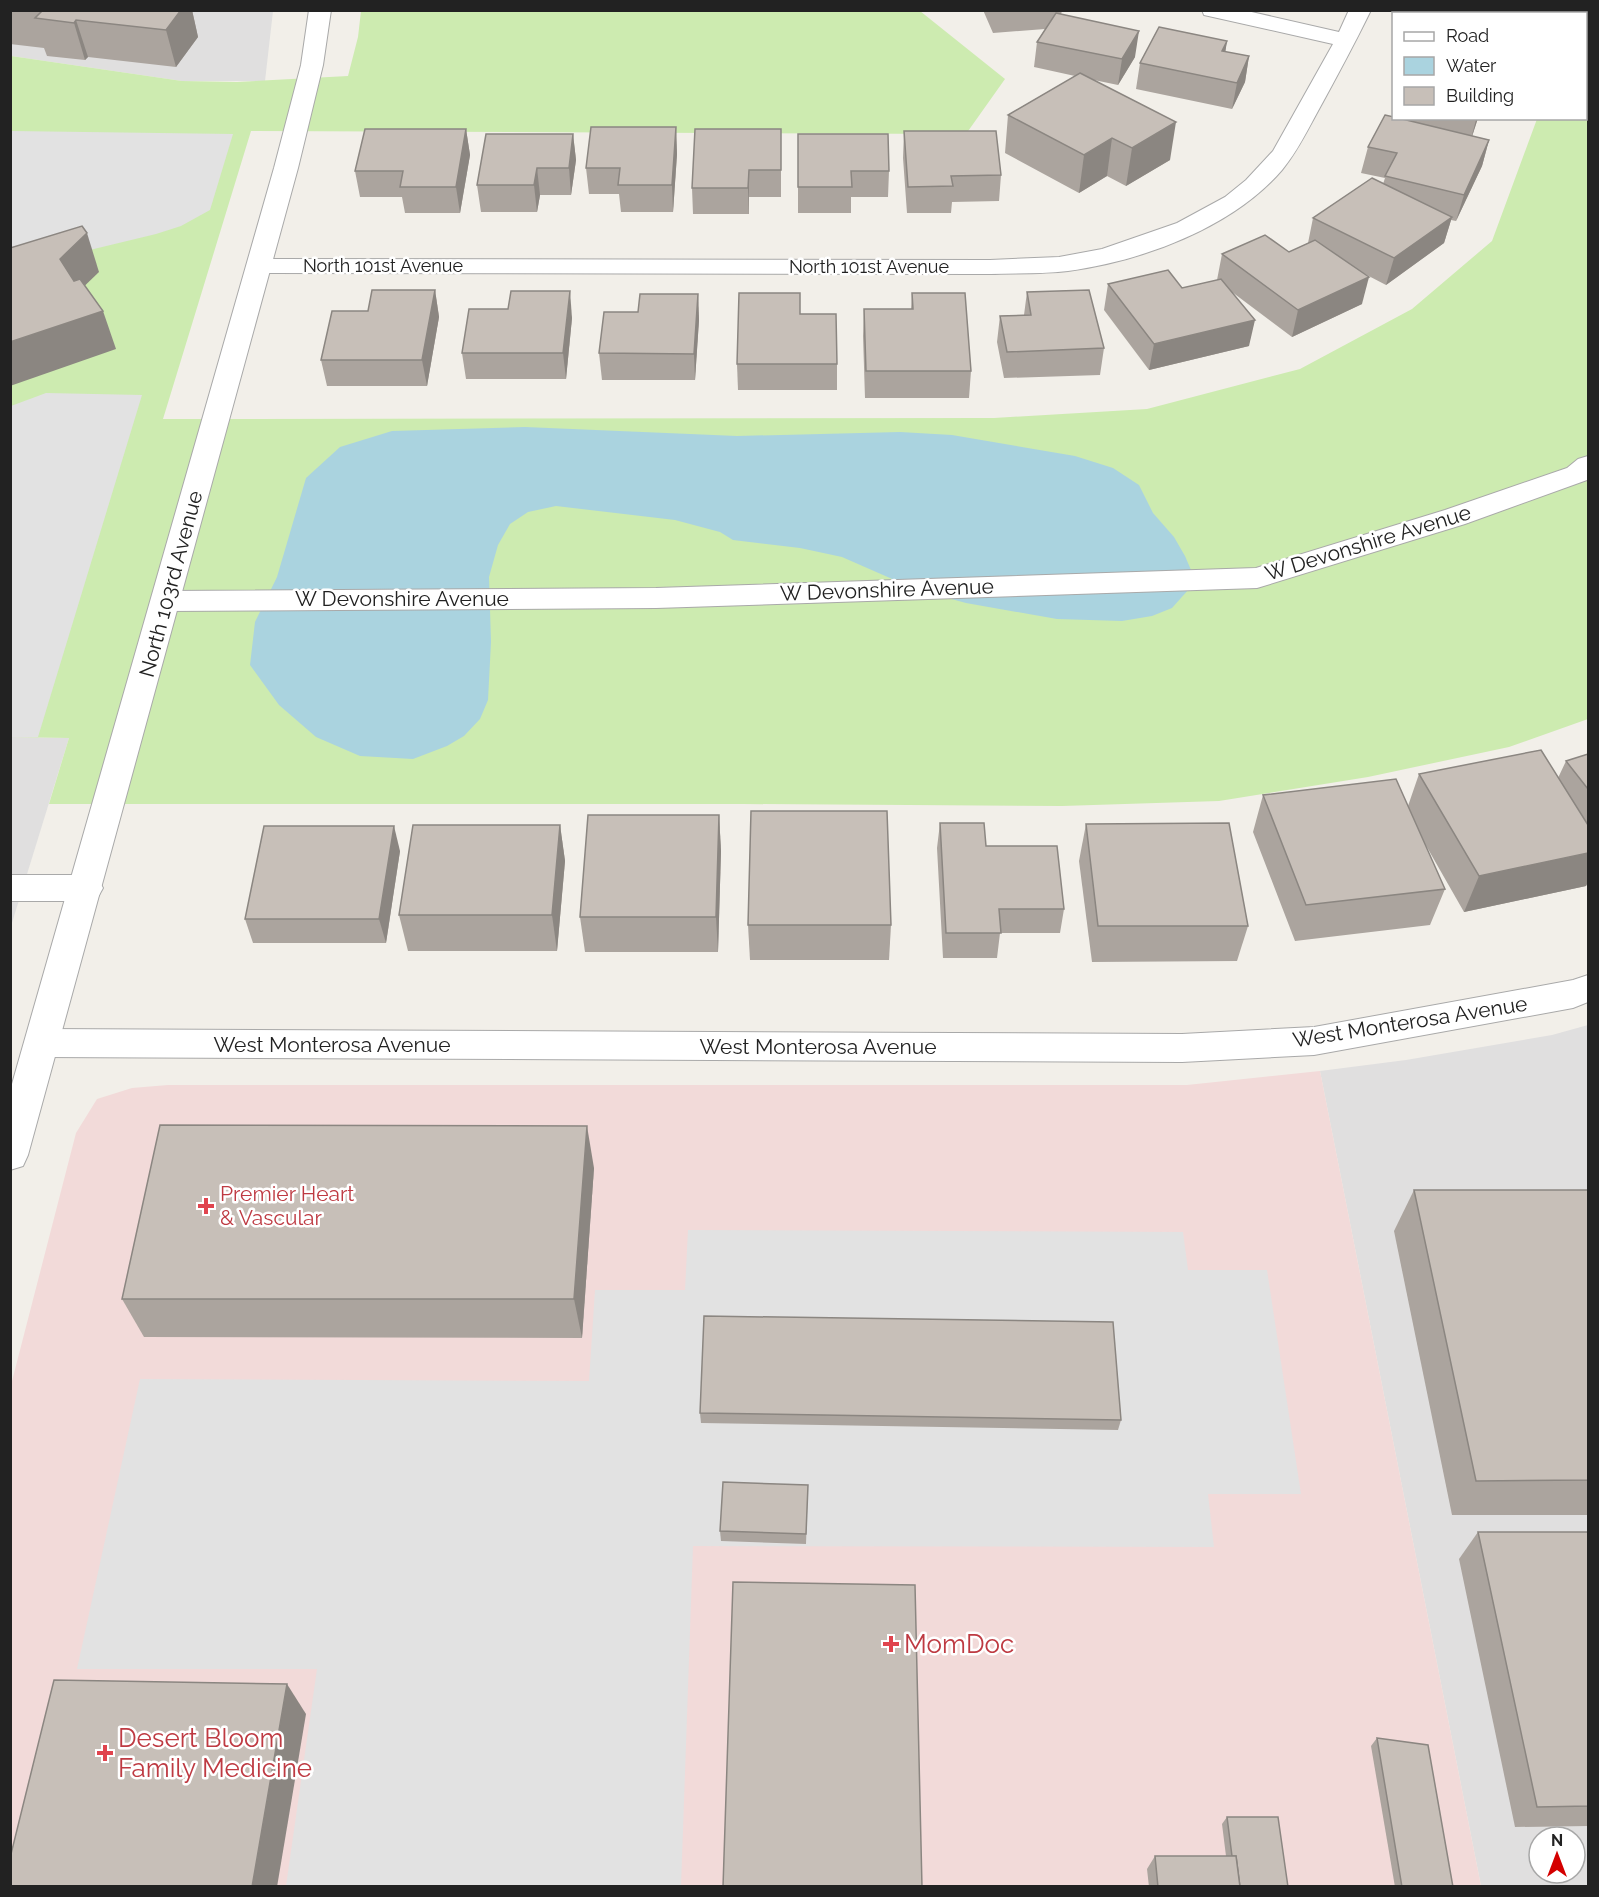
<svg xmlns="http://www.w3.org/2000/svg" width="1599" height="1897" font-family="Raleway,sans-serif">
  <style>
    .residential { fill: #e0dfdf; fill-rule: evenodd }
    .commercial { fill: #f2dad9 }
    .grass { fill: #cdebb0 }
    .parking { fill: #e2e2e2 }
    .water { fill: #aad3df }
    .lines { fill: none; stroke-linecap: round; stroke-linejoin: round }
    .minor-casing { stroke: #a9a9a9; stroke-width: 2 }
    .tertiary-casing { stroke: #a9a9a9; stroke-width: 2 }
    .minor { fill: #fff; fill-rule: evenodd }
    .tertiary { fill: #fff; fill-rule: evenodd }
    .wall { fill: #aba49e }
    .shaded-wall { fill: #8b8681 }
    .building { fill: #c7bfb8; stroke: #8b8681; stroke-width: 1.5 }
    .health-dot { fill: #e0444e; stroke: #fff; stroke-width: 2 }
    .labels { text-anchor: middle; stroke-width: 5; stroke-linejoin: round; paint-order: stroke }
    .far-street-label { font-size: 18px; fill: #222; stroke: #fff }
    .street-label { font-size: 21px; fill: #222; stroke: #fff }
    .health-label { font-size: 21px; fill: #be3a42; stroke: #fff; text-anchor: start }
    .near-health-label { font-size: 26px; fill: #be3a42; stroke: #fff; text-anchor: start }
  </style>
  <rect width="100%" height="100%" fill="#f2efe9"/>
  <g class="residential">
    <path d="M11 11H273L265 81H182L11 56Z"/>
    <path d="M11 737 69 738 11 926Z"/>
    <path d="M1588 1025V1886H1481L1320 1071 1406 1060 1552 1035ZM1539 1837H1575V1873H1539Z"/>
  </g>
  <path class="commercial" d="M1320 1071 1481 1886H11V1385L76 1133 97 1099 132 1088 168 1085H1187Z"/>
  <path class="grass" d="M361 11H920L1005 79 966 134 251 131 163 419 994 418 1147 409 1300 369 1412 309 1492 241 1537 119 1586 118V14L1578 13 1580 11H1588V719L1509 747 1368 777 1219 801 1062 806 743 804H49L69 738 11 737V56L182 81 237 82 348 76 358 37Z"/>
  <g class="parking">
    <path d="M11 131 233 134 210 210 181 226 156 234 11 269Z"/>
    <path d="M46 393 142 395 38 737H11V406Z"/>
    <path d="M688 1230 1183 1232 1188 1270H1267L1301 1494H1208L1214 1547 693 1546 681 1886H286L317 1669H77L140 1379 589 1381 595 1290H685Z"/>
  </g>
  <path class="water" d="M525 427 737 436 900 432 952 435 1075 456 1113 468 1139 485 1153 513 1174 537 1185 556 1191 570 1189 589 1172 608 1152 616 1122 621 1057 619 966 603 915 589 842 557 800 548 733 540 720 532 675 520 556 506 528 512 510 524 498 545 489 577 491 642 488 700 480 719 464 736 447 746 413 759 360 756 316 737 279 705 250 665 255 622 277 577 306 478 340 447 392 431Z"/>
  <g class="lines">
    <g class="minor-casing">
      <g id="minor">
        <path d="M1202 10H1243L1339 32 1349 10H1371C1354 45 1336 78 1318 111 1307 131 1297 152 1282 170 1232 228 1142 261 1068 271 1042 274 1016 273 990 274L260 273 251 271 248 266 251 261 260 259 990 260 1059 257 1102 249 1177 223 1225 197 1246 180 1273 151 1333 44 1204 15Z"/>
        <path d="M1588 456 1587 480 1465 524 1257 588 656 608 166 611 156 608 152 601 156 594 166 591 656 588 1256 568 1445 510 1567 468 1578 459Z"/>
        <path d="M10 875H87L98 879 103 888 98 897 87 901H10Z"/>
        <path d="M1588 975V1002L1573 1008 1314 1055 1182 1062 43 1057 31 1053 26 1043 31 1033 43 1029 1182 1034 1314 1027 1573 980Z"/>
      </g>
    </g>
    <g class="tertiary-casing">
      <path id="tertiary" d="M309 10H331L323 65 298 168 28 1155 23 1166 10 1170V1091L274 168 301 65Z"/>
    </g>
    <use href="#minor" class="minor"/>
    <use href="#tertiary" class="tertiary"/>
  </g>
  <g class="wall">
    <path d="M10 10H192L198 37 176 67 88 57 85 60 47 56 44 48 10 44Z"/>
    <path d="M983 10H1062L1061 15 1135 57 1118 85 1094 80 1170 160 1126 186 1107 176 1079 193 1005 153 1008 115 1075 76 1034 67 1037 42 1045 29 993 33Z"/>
    <path d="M1464 10H1541L1540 14H1463Z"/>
    <path d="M1227 41 1225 52 1249 56 1245 82 1232 109 1136 89 1140 63Z"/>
    <path d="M1394 118H1478L1472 136 1489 140 1482 166 1456 221 1451 220 1444 243 1386 285 1361 272 1362 304 1292 337 1232 292 1249 346 1149 370 1104 310 1108 284 1182 288 1217 280 1222 254 1289 252 1308 243 1313 218 1383 184 1385 178 1361 173 1368 147Z"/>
    <path d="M676 127 677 154 673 212H621L619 194H589L586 168Z"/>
    <path d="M466 129 470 155 460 213H405L402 197H360L355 171Z"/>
    <path d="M781 129V197H749V214H693L692 188Z"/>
    <path d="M904 131 1001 175 999 201 952 202 951 213H907L903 158Z"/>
    <path d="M573 134 576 160 571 195H540L537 212H481L477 185Z"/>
    <path d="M798 134 889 171 888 197H851V213H798Z"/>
    <path d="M435 290 439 317 427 386H327L321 360 368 311Z"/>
    <path d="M1027 292 1104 348 1100 375 1004 378 997 342 1000 316 1024 315Z"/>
    <path d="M912 293 971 371 969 398H865L863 336 864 309H911Z"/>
    <path d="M698 294 699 320 695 380H602L599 353 638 312Z"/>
    <path d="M800 314 837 364V390H738L737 364Z"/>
    <path d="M572 318 566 379H466L462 353Z"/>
    <path d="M1588 754V882L1586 886 1464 912 1424 842 1445 889 1430 925 1295 941 1253 832 1263 795 1408 806 1419 774 1558 778 1566 761Z"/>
    <path d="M719 815 721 851 718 952H585L580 917Z"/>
    <path d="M940 823 986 846 1064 909 1060 933H1000L997 958H943L937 848Z"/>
    <path d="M1086 824 1248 926 1237 961 1092 962 1079 861Z"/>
    <path d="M560 825 565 861 557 951H408L399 915Z"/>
    <path d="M400 851 386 943H253L245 919Z"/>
    <path d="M748 925H891L889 960H750Z"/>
    <path d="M594 1168 582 1338 144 1337 122 1299Z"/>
    <path d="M1414 1190H1588V1515H1452L1394 1231Z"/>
    <path d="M700 1413 1121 1420 1118 1430 701 1423Z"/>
    <path d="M808 1485 806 1544 721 1541 720 1531Z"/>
    <path d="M1478 1532H1588V1826L1515 1827 1459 1559Z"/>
    <path d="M1377 1738 1453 1887H1395L1371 1746Z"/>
    <path d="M1227 1817 1288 1887H1149L1147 1869 1155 1856H1226L1222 1824Z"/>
  </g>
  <g class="shaded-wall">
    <path d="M181 10H192L198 37 176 67 166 30Z"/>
    <path d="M76 20 88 57 85 60 74 23Z"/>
    <path d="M1139 31 1135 57 1118 85 1122 59Z"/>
    <path d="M1227 41 1223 67 1222 51Z"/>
    <path d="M1249 56 1245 82 1232 109 1237 83Z"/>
    <path d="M1477 118H1478L1469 146 1476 120Z"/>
    <path d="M1176 122 1170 160 1126 186 1132 148Z"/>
    <path d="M676 127 677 154 673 212 672 185Z"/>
    <path d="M466 129 470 155 460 213 456 187Z"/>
    <path d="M573 134 576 160 571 195 569 168Z"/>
    <path d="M1112 138 1107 176 1079 193 1084 155Z"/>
    <path d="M1489 140 1482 166 1456 221 1464 195Z"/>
    <path d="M537 168 540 195 537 212 534 185Z"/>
    <path d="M749 170V214L748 188Z"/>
    <path d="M1452 217 1444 243 1386 285 1394 258Z"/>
    <path d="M87 233 99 272 72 298 60 259Z"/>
    <path d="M1369 277 1362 304 1292 337 1298 310Z"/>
    <path d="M435 290 439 317 427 386 422 360Z"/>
    <path d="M570 291 572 318 566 379 563 353Z"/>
    <path d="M698 294 699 320 695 380 694 354Z"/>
    <path d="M103 311 116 349 10 386V342Z"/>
    <path d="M1255 320 1249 346 1149 370 1154 344Z"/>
    <path d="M719 815 721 851 718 952 716 917Z"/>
    <path d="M560 825 565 861 557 951 552 915Z"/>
    <path d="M394 826 400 851 386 943 379 919Z"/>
    <path d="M1588 853V882L1586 886 1464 912 1479 876Z"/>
    <path d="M587 1126 594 1168 582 1338 574 1299Z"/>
    <path d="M287 1684 306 1714 277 1887H252Z"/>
  </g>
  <g class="building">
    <path d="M36 10H181L166 30 76 20 74 23 35 18 42 11Z"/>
    <path d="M1465 10H1484L1499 14H1464Z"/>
    <path d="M1056 13 1139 31 1122 59 1037 42Z"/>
    <path d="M1159 27 1227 41 1222 51 1249 56 1237 83 1140 63Z"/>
    <path d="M1080 73 1176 122 1132 148 1112 138 1084 155 1008 115Z"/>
    <path d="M1385 115 1394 117V118H1398L1489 140 1464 195 1385 176 1397 153 1368 147Z"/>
    <path d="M591 127H676L672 185H618L620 168H586Z"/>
    <path d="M365 129H466L456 187H400L403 171H355Z"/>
    <path d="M695 129H781V170H749L748 188H692Z"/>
    <path d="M904 131H996L1001 175 951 176 953 186 908 187Z"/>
    <path d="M486 134H573L569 168H537L534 185H477Z"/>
    <path d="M798 134H888L889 171H851L852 187H798Z"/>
    <path d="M1372 178 1452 217 1394 258 1313 218Z"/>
    <path d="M82 226 87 233 60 259 74 281 80 279 103 311 10 342V248Z"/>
    <path d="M1265 235 1289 252 1315 240 1369 277 1298 310 1222 254Z"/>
    <path d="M1168 270 1182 288 1221 279 1255 320 1154 344 1108 284Z"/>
    <path d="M372 290H435L422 360H321L332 311H368Z"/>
    <path d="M1089 290 1104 348 1007 352 1000 316 1031 315 1027 292Z"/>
    <path d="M511 291H570L563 353H462L469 309H508Z"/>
    <path d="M739 293H800V314H836L837 364H737Z"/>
    <path d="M912 293H965L971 371H866L864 309H913Z"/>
    <path d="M640 294H698L694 354 599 353 604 312H638Z"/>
    <path d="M1541 750 1588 825V853L1479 876 1419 774Z"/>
    <path d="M1588 754V789L1566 761Z"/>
    <path d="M1396 779 1445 889 1306 905 1263 795Z"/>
    <path d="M751 811H887L891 925H748Z"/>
    <path d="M588 815H719L716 917H580Z"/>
    <path d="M940 823H984L986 846H1057L1064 909H999L1001 933H946Z"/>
    <path d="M1229 823 1248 926H1098L1086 824Z"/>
    <path d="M413 825H560L552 915H399Z"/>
    <path d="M264 826H394L379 919H245Z"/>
    <path d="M160 1125 587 1126 574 1299H122Z"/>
    <path d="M1414 1190H1588V1480L1476 1481Z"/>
    <path d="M704 1316 1113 1322 1121 1420 700 1413Z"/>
    <path d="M723 1482 808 1485 806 1534 720 1531Z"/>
    <path d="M1478 1532H1588V1806L1537 1807Z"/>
    <path d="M733 1582 915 1585 922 1887H723Z"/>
    <path d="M54 1680 287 1684 252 1887H10V1858Z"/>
    <path d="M1377 1738 1428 1745 1453 1887H1402Z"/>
    <path d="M1227 1817H1278L1288 1887H1240L1236 1856H1232Z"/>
    <path d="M1155 1856H1236L1240 1887H1158Z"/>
  </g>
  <g class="health-dot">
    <path d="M203 1197h6v6h6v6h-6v6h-6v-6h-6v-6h6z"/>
    <path d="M888 1635h6v6h6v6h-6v6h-6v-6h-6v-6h6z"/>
    <path d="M102 1744h6v6h6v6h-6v6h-6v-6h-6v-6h6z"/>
  </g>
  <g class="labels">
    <g class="far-street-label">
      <text x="383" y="272">North 101st Avenue</text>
      <text x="869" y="273">North 101st Avenue</text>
    </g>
    <g class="street-label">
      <text transform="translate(1368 543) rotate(-17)" y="7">W Devonshire Avenue</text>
      <text transform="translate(171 584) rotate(-75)" y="7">North 103rd Avenue</text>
      <text transform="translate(887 590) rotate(-2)" y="7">W Devonshire Avenue</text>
      <text x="402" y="606">W Devonshire Avenue</text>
      <text transform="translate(1410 1022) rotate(-9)" y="7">West Monterosa Avenue</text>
      <text x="332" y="1052">West Monterosa Avenue</text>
      <text x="818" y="1054">West Monterosa Avenue</text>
    </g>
    <g class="health-label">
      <text x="220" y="1201">Premier Heart<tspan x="220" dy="24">&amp; Vascular</tspan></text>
    </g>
    <g class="near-health-label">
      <text x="904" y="1653">MomDoc</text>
      <text x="118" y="1747">Desert Bloom<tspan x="118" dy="30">Family Medicine</tspan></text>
    </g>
  </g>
  <rect width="1599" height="1897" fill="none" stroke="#222222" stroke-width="24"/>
  <rect x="1392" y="12" width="195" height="108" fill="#ffffff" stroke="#a7a7a7" stroke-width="1.5"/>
  <rect x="1404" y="32" width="30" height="9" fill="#ffffff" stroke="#a7a7a7" stroke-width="1.5"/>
  <text x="1446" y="42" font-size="18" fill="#222222">Road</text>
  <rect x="1404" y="57" width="30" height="18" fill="#aad3df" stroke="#a7a7a7" stroke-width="1.5"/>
  <text x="1446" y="72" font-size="18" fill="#222222">Water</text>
  <rect x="1404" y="87" width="30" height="18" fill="#c7bfb8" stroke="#a7a7a7" stroke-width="1.5"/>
  <text x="1446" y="102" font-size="18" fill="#222222">Building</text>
  <g transform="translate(1557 1855)"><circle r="28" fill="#ffffff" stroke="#a7a7a7" stroke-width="1.5"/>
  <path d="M0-4.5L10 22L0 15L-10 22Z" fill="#d40000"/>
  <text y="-9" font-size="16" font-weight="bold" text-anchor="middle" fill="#222222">N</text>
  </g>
</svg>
